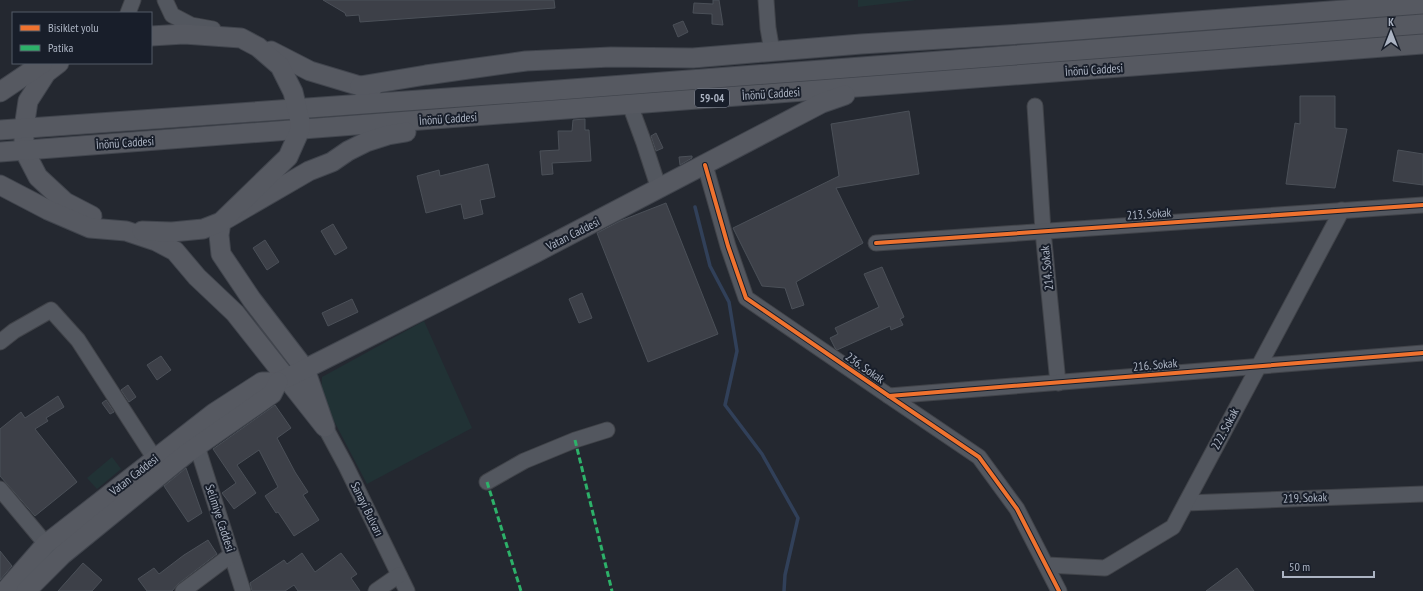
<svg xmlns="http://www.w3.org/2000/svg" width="1423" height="591" font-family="'PT Sans Narrow',sans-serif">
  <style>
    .green { fill: #213235 }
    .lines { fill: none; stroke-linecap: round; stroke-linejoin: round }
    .stream { stroke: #314059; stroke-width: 3.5 }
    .building { fill: #3d4048; stroke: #4b5058 }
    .minor-casing { stroke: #404349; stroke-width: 17 }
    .major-casing { stroke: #41454d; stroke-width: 21 }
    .minor { stroke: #53575f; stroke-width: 15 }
    .major { stroke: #565961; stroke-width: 19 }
    .quiet { stroke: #2db169; stroke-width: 3; stroke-dasharray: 6 3; stroke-linecap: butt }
    .cycleway-casing { stroke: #181e2a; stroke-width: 6 }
    .cycleway { stroke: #ef722f; stroke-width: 4 }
    .labels { text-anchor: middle; stroke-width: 4; stroke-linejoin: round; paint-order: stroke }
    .shield { fill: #181e2a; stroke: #808795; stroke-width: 1 }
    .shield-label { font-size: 11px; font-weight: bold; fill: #acb4c3 }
    .street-label { font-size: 12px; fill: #acb4c3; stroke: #181e2a }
  </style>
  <rect width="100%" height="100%" fill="#242830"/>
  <g class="green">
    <path d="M858 0H916L858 7Z"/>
    <path d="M424 321 472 428 367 484 321 396 322 377Z"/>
    <path d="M112 457 121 469 97 489 87 478Z"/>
  </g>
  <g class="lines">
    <path class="stream" d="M695 207 710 266 729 302 737 351 725 405 762 454 798 518 785 575 784 591"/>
  </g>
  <g class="building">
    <path d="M323 0H554L555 8 360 22 359 15 346 16 345 13Z"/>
    <path d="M713 0H719L723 25 712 24V14L693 13 694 3 713 4Z"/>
    <path d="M683 21 688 32 678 37 673 25Z"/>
    <path d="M1300 96H1335V128L1347 129 1335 188 1286 184 1295 123 1300 124Z"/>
    <path d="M909 111 919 174 836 188 863 243 796 282 804 305 792 309 785 288 762 286 733 228 839 176 831 124Z"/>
    <path d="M585 119V130H589L591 161 552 163 553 174 542 175 540 151 559 150 558 131H572L573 120Z"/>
    <path d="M656 133 663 148 656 151 651 136Z"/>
    <path d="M1398 150 1423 154V185L1393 181Z"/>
    <path d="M692 156V158L680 165 679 157Z"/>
    <path d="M488 164 495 197 480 200 483 214 464 219 461 204 426 213 417 176 439 170 440 176Z"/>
    <path d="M666 203 718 334 648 362 597 233 620 221Z"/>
    <path d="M333 224 347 248 335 255 321 231Z"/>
    <path d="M265 240 279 262 267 270 253 248Z"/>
    <path d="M882 267 904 317 900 319 903 325 891 330 890 326 837 350 835 348 830 338 838 334 835 328 879 307 864 274Z"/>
    <path d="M582 293 592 318 579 323 569 299Z"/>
    <path d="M352 299 358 312 328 326 322 313Z"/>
    <path d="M161 356 171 370 157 380 147 365Z"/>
    <path d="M128 385 136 397 129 402 121 390Z"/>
    <path d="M58 396 64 407 46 418 48 421 35 429 77 482 35 516 0 476V429L21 412 25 418Z"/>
    <path d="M106 400 114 412 110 414 102 403Z"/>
    <path d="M275 405 291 428 277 438 295 472 308 492 303 495 319 520 294 536 278 512 276 513 265 496 278 487 259 450 237 465 256 493 234 509 222 493 236 483 213 449Z"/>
    <path d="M186 468 202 513 188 522 164 486Z"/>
    <path d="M208 540 217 554 178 584 172 591H147L138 579 154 568 159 574 184 555Z"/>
    <path d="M0 551 12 566 0 580Z"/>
    <path d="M302 553 315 572 341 553 357 574 351 578 360 591H298L294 585 285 591H252L250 583 284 560 287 564Z"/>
    <path d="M83 563 102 580 92 591H58Z"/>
    <path d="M1237 568 1254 591H1206Z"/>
  </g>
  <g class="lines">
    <g class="minor-casing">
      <g id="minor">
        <path d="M165 0 172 15 191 25 213 29"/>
        <path d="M766 0 768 28 772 51"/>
        <path d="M128 13 133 0"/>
        <path d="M630 105 644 143 659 189"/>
        <path d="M1035 106 1043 231 1058 383"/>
        <path d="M705 165 728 246 746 298 889 396 979 457 1017 509 1059 591"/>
        <path d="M876 243 1423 205"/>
        <path d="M0 342 14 331 51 310 78 340 155 459"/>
        <path d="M889 396 1423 353"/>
        <path d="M325 427 346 466 407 591"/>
        <path d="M197 446 243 591"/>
        <path d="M487 482 524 461 575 440 607 430"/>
        <path d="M0 489 46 544"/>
        <path d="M1186 503 1423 494"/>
        <path d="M1047 565 1105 568 1173 527 1342 210"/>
        <path d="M183 591 231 555"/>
        <path d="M376 591 399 575"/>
      </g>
    </g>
    <g class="major-casing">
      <g id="major">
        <path d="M271 51 310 71 360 86 373 87"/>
        <path d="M59 63 46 73 28 101 24 128V150L38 177 65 202 92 216"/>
        <path d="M360 86 426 75 526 61 611 57 693 58 861 44 1037 33 1423 4"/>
        <path d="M0 92 43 63"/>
        <path d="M0 130 532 92 1423 24"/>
        <path d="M0 152 1423 44"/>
        <path d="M0 185 48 210 90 228 126 231 156 241 175 251 197 277 235 313 325 427 305 369 252 300 221 254 219 235 221 222 309 171 332 162 348 151 366 142 388 135 406 132"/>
        <path d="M142 231 172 232 203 229 221 222 288 157 300 130V121L293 92 280 66 258 47 241 38 184 34 151 36"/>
        <path d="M5 591 46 544 214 413 262 382H278L305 369 535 253 822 103 845 95"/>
        <path d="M26 591 62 555 186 454 272 394 278 382"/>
      </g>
    </g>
    <use href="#minor" class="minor"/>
    <use href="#major" class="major"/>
    <g class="quiet">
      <path d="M575 440 612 591"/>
      <path d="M487 482 521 591"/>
    </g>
    <g class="cycleway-casing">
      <g id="cycleway">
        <path d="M705 165 728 246 746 298 889 396 979 457 1017 509 1059 591"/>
        <path d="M876 243 1423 205"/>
        <path d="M889 396 1423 353"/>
      </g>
    </g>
    <use href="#cycleway" class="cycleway"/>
  </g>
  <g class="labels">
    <rect class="shield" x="695" y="89" width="34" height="18" rx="3"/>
    <g class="shield-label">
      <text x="712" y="102">59-04</text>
    </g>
    <g class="street-label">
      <text transform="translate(1094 70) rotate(-4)" y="4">İnönü Caddesi</text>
      <text transform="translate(771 94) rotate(-4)" y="4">İnönü Caddesi</text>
      <text transform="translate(448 119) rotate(-4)" y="4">İnönü Caddesi</text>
      <text transform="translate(125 143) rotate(-4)" y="4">İnönü Caddesi</text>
      <text transform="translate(1149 214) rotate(-4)" y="4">213. Sokak</text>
      <text transform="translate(573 234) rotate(-27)" y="4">Vatan Caddesi</text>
      <text transform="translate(1047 268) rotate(-96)" y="4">214. Sokak</text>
      <text transform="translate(1155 365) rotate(-5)" y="4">216. Sokak</text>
      <text transform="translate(865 368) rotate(35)" y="4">236. Sokak</text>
      <text transform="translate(1225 429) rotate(-62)" y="4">222. Sokak</text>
      <text transform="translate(134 475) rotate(-38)" y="4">Vatan Caddesi</text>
      <text transform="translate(1305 498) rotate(-2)" y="4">219. Sokak</text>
      <text transform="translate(367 509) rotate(64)" y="4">Sanayi Bulvarı</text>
      <text transform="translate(220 518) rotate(72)" y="4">Selimiye Caddesi</text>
    </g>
  </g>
  <rect x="12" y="12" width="140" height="52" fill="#181e2a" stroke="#535a67"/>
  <rect x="20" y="25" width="20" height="6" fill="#ef722f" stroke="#535a67"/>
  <text x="48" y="32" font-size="12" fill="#acb4c3">Bisiklet yolu</text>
  <rect x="20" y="45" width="20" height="6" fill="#2db169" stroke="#535a67"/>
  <text x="48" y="52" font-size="12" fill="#acb4c3">Patika</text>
  <g transform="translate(1391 32)" stroke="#181e2a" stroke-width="3" paint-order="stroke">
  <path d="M0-3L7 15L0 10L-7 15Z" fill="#acb4c3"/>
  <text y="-6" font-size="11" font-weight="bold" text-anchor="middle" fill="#acb4c3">K</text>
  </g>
  <path d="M1283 571v6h91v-6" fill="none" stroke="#acb4c3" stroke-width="2"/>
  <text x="1289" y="571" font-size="12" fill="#acb4c3" stroke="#181e2a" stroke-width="3" paint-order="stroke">50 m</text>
</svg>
